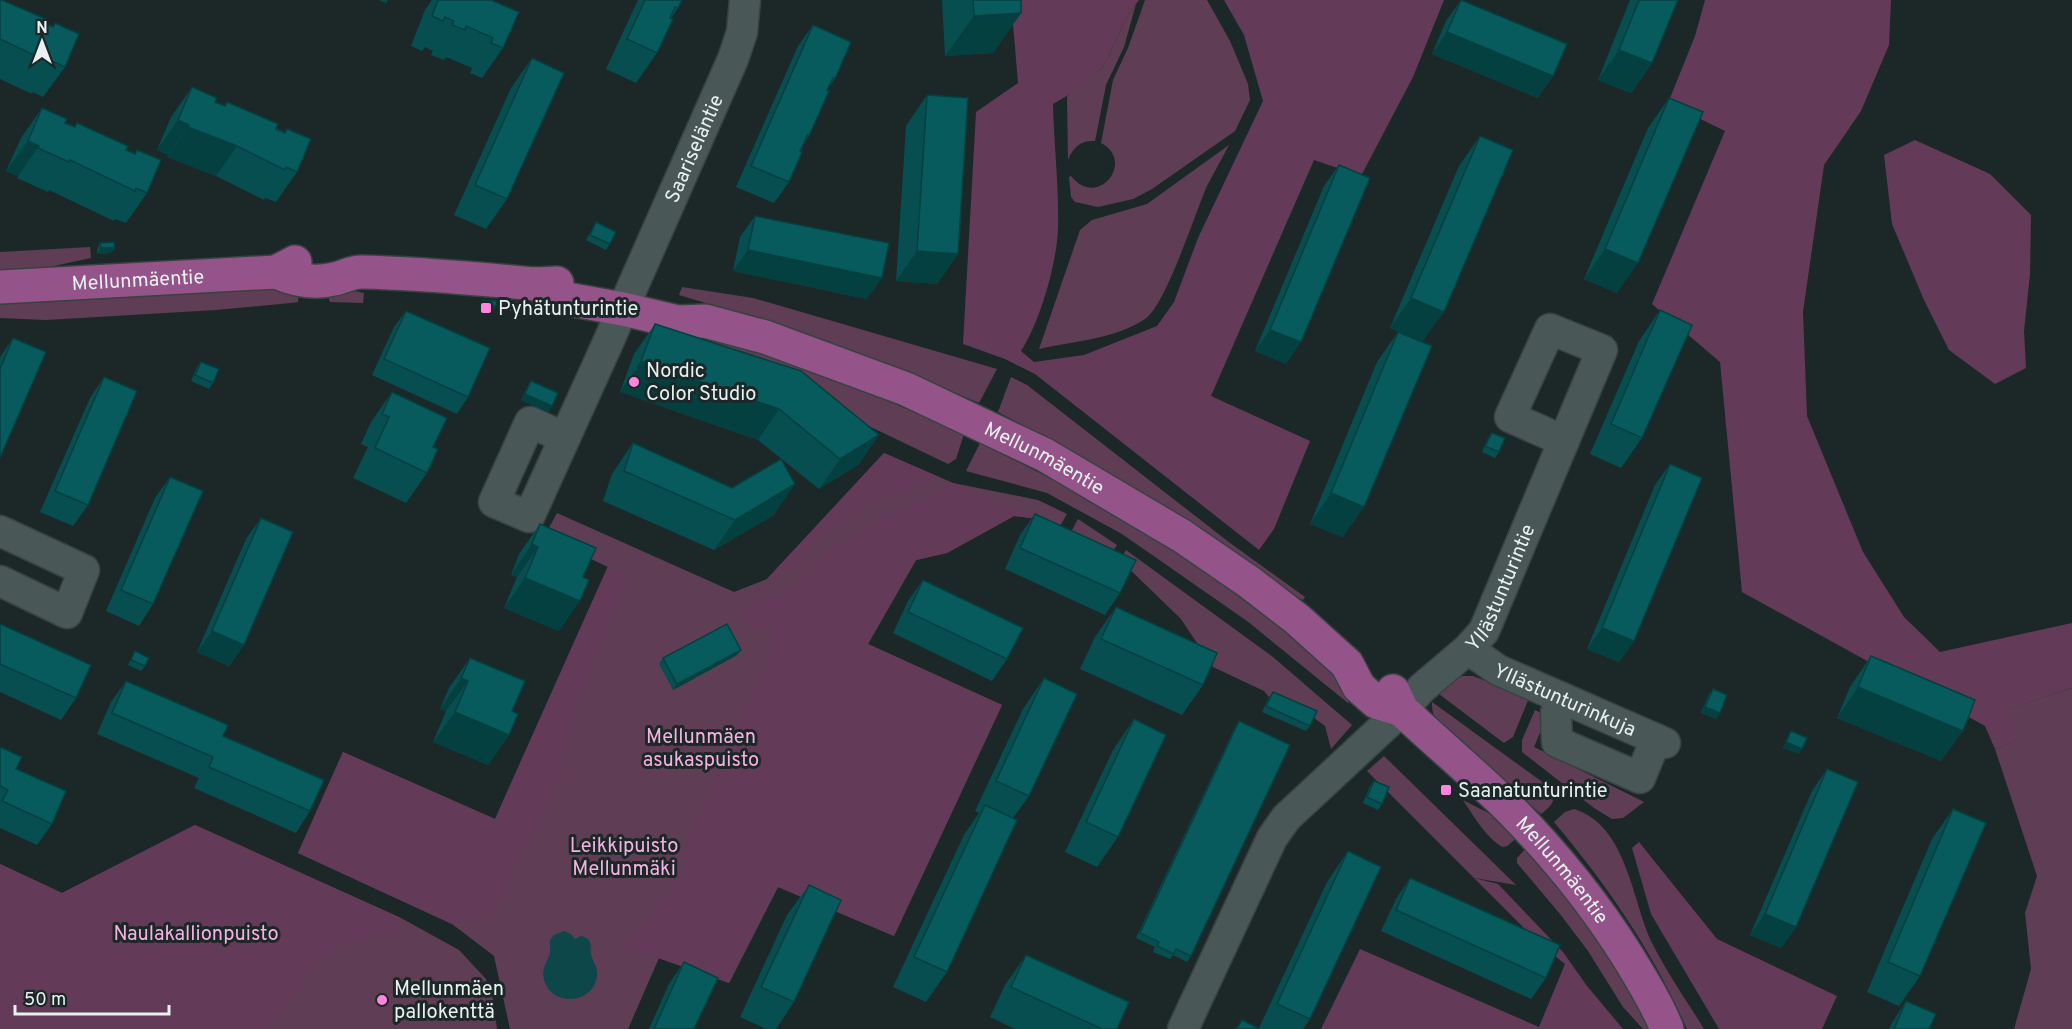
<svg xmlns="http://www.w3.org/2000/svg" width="2072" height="1029" font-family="Overpass,sans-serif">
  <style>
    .green { fill: #5f3e55 }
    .forest { fill: #633a57 }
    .water { fill: #0d4749 }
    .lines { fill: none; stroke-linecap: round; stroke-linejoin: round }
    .minor-casing { stroke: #384242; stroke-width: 33 }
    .major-casing { stroke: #384242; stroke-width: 36 }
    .minor { stroke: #4a5757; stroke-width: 30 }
    .major { stroke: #945489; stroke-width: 33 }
    .wall { fill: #064e50 }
    .shaded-wall { fill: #054041 }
    .building { fill: #075b5d; stroke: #054041; stroke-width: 1.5 }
    .poi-dot { fill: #ff85df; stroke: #1c2828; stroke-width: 2 }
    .labels { text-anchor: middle; stroke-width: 6; stroke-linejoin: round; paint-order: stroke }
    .street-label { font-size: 20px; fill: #e8f0f0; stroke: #1c2828 }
    .poi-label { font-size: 20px; fill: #e8f0f0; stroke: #1c2828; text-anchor: start }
    .park-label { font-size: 20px; fill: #f6b0e1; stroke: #1c2828 }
  </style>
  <rect width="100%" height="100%" fill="#1c2828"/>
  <g class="green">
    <path d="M1145 0H1207L1230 41 1248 84 1250 100 1235 131 1152 189 1133 199 1098 207 1075 202 1071 197 1069 177 1071 176C1098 210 1136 161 1101 143L1113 80 1128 48Z"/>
    <path d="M1136 4 1124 47 1106 85 1095 141C1081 140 1073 147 1068 160L1067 96 1103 67 1129 13Z"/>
    <path d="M1229 145C1222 159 1214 172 1207 186 1195 213 1166 305 1145 319 1115 339 1074 341 1039 349L1080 230 1092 220 1147 204Z"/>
    <path d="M90 247 91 258 40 269 0 271V252Z"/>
    <path d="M299 285 298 302 291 303 216 310 46 320 0 318V303Z"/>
    <path d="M324 285 364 293 363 303 330 302Z"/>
    <path d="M682 287 753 298 997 369 979 403 883 362 739 313 679 295Z"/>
    <path d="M525 301 571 308 567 317 500 310V303Z"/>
    <path d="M671 331C773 351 869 392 964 434L956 459 948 464Z"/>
    <path d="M1011 377 1027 385 1230 543 1305 597 1303 600 1293 595 1169 509 1072 451 998 412Z"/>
    <path d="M980 443C1016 461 1053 479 1089 499 1186 554 1274 620 1359 692L1348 703 1247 621 1122 534 1047 493 966 471Z"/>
    <path d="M884 453 953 483 1038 500 1067 514 1060 526 1040 519 1014 516 947 553 916 560 868 644 1002 705 894 936 778 887 729 983 659 958 628 1029H510L494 956 452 924 298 853 343 752 495 819 608 567 544 537 557 513 734 592 767 579Z"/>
    <path d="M1078 519 1117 545 1111 554 1071 532Z"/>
    <path d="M1126 550 1273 657 1352 725 1331 749 1325 726 1313 717 1269 697 1264 691 1213 667 1181 619 1120 560Z"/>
    <path d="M1462 676H1473L1529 698 1513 737 1504 743 1439 694 1454 679Z"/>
    <path d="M2072 688V1029H2014L2031 969 2025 913 2037 876 1995 749 2017 740 2007 709Z"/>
    <path d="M1432 702 1552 789C1557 801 1550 807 1541 814L1441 727C1434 719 1432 713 1432 702Z"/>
    <path d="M1535 710 1547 716 1534 747 1644 802 1623 818 1612 819 1594 808 1522 752V740Z"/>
    <path d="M1384 756 1516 885 1474 878 1367 771Z"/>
    <path d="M1463 800 1496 817 1518 837 1507 846 1502 847C1484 835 1475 818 1463 800Z"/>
    <path d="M1574 809C1627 825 1632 901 1652 943 1667 973 1687 1001 1704 1029H1687C1654 953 1607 885 1554 822L1565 812Z"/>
    <path d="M195 825 401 918 459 950 486 979 493 999 497 1029H0V864L62 893Z"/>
    <path d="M1526 848 1605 943 1651 1029H1643L1623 1007 1588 951 1560 914 1517 863V858Z"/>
  </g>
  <g class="forest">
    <path d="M1011 0H1139L1129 13 1103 67 1075 91 1053 104C1054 145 1059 187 1058 228 1057 263 1040 322 1021 351L1034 362 1084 355 1157 326 1174 302 1198 238 1263 101 1244 35 1224 0H1444L1413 77 1361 176 1314 160 1211 396 1310 441 1274 529 1259 550 1035 374 1005 359 963 344 976 112 1018 83Z"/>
    <path d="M1705 0H1891L1889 45 1861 111 1824 165 1803 312 1807 416 1863 552 1904 617 1940 652 2072 623V688L2008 709 2018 740 1995 749 1985 726 1742 592 1720 362 1652 304 1725 131 1668 103 1695 36Z"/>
    <path d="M1915 140 1990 174 2031 215 2030 274 2024 331 2026 368 1995 384 1949 350 1924 300 1892 224 1884 155Z"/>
    <path d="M884 453 939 477 858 511 819 540 807 556 788 573 767 579Z"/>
    <path d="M953 483 1040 519 1014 516 947 553 916 560 868 644 1002 705 894 936 778 887 729 983 658 958 618 952 676 883 688 838 768 660 774 627H748L739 608 786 591 812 572 828 552 879 520Z"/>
    <path d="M608 566 632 577 616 606 606 637 581 695 560 780 544 817 517 865 506 895 487 914 452 924 298 853 343 752 495 819Z"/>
    <path d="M195 825 401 918 395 938 354 939 319 962 268 1029H0V864L62 893Z"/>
    <path d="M1639 842 1717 939 1837 996 1822 1029H1719L1651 914 1632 848Z"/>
    <path d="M1474 878 1498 884 1563 952 1587 986 1623 1029H1321L1360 949 1539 1027 1565 964 1539 943Z"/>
  </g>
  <path class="water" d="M564 931 571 934 575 939 581 936C593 939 590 944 591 954 592 961 598 966 597 976 594 1004 552 1008 544 980 541 968 547 963 550 953 551 949 549 944 550 940L554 935Z"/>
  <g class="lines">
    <g class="minor-casing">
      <g id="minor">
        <path id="s1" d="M565 438 530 422 494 502 529 517 606 347 733 59 742 32 745 0"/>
        <path d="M0 531 84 570 67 613 0 581"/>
        <path id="s2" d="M1468 649 1498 670 1665 743"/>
        <path d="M1562 698 1556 713 1557 742 1640 778 1656 739"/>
        <path id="s3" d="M1183 1029 1272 838 1286 818 1402 710 1422 688 1468 649 1484 631 1602 350 1550 329 1510 417 1564 441"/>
      </g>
    </g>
    <g class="major-casing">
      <g id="major">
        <path d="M276 272C294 280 314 284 334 279 344 277 351 272 361 272 419 273 478 279 536 284L557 283"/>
        <path id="s4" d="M536 284 567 299 623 309 678 322 705 321 765 337 906 389 1045 455 1182 536 1249 582 1297 619 1347 664 1359 687 1376 702 1402 710"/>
        <path id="s5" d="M0 287 276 272 295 262"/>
        <path id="s6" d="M1393 691 1402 710C1438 744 1477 776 1512 811 1556 856 1595 904 1628 957 1642 980 1657 1004 1667 1029"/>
      </g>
    </g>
    <use href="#minor" class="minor"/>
    <use href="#major" class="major"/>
  </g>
  <g class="wall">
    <path d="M0 0 44 23 53 27 55 23 65 67 43 97 33 92 32 94 0 79Z"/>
    <path d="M379 0H388L386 3Z"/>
    <path d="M432 0H491L503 48 482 78 470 73 472 68 446 57 444 60 431 55 433 51 425 47 422 51 411 46 425 10Z"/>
    <path d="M638 0H682L678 8 671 18 657 53 636 83 606 69Z"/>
    <path d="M942 0H1021V13L993 53 945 56Z"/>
    <path d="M1461 0 1538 98 1432 54 1446 21Z"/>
    <path d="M1630 0H1678L1652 63 1631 93 1598 80Z"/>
    <path d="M813 25 835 79 828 88 809 136 803 145 789 182 774 203 736 187 798 46Z"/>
    <path d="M532 58 507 199 486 229 454 215 511 88Z"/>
    <path d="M192 87 215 102 225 106 227 102 285 132 287 129 297 172 276 202 265 198 264 200 216 176 167 157 168 155 157 150 171 117Z"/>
    <path d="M927 95 958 254 937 284 896 281 906 126Z"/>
    <path d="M1669 98 1617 293 1584 279 1648 128Z"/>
    <path d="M42 108 65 123 75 127 77 123 126 150 135 153 137 150 147 193 126 223 115 219 114 221 49 190 48 192 17 178 18 176 6 171 21 138Z"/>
    <path d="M1480 136 1422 342 1390 328 1459 166Z"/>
    <path d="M1339 165 1286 364 1255 351 1324 186Z"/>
    <path d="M755 216 867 299 733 271 740 237Z"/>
    <path d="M596 222 610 244 606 250 586 240Z"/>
    <path d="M100 243 111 253 97 254V249Z"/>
    <path d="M483 300 496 306 493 311H479V306Z"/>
    <path d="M1660 310 1642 438 1621 468 1590 454 1639 341Z"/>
    <path d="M406 311 468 397 457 414 372 375 394 327Z"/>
    <path d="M655 324 879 435 858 465 819 489 758 440 620 392 634 354Z"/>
    <path d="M1398 332 1343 537 1310 524 1377 362Z"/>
    <path d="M13 338 0 458V357Z"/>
    <path d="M201 362 213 383 209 389 191 381 197 367Z"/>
    <path d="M104 377 88 505 73 526 40 512 90 398Z"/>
    <path d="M531 381 552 406 548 412 521 400 527 387Z"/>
    <path d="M392 392 433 447 427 473 406 503 353 478 368 447 361 444 371 422Z"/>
    <path d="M1492 433 1499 452 1495 458 1482 452 1488 438Z"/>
    <path d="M633 443 774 515 714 550 603 501 612 474Z"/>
    <path d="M1670 464 1634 641 1619 662 1587 649 1655 485Z"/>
    <path d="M170 477 153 604 139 626 106 611 155 498Z"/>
    <path d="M1035 514 1120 593 1105 615 1005 569 1020 535Z"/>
    <path d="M261 518 244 645 229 666 197 652 246 539Z"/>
    <path d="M540 524 559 631 504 608 517 577 511 575 519 554Z"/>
    <path d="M923 580 1007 659 992 681 893 633 908 601Z"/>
    <path d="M1116 607 1203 685 1182 715 1080 669 1095 637Z"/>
    <path d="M0 624 76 698 61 720 0 692Z"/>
    <path d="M741 650 737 655 673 690 659 664 663 658Z"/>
    <path d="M135 651 145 666 141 671 128 665Z"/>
    <path d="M1871 656 1941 761 1837 718 1850 687Z"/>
    <path d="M470 658 512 711 509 735 488 765 433 742 446 711 440 709 449 688Z"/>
    <path d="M1044 678 1029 796 1013 818 947 972 926 1002 893 987 964 835 979 813 975 811 1023 709Z"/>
    <path d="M126 681 223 736 310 811 296 833 194 788 199 778 97 734 111 702Z"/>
    <path d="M1713 689 1720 713 1716 719 1701 713 1709 694Z"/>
    <path d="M1273 692 1310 726 1306 731 1262 712 1269 697Z"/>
    <path d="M1134 719 1118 837 1097 867 1065 852 1113 750Z"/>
    <path d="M1239 721 1191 956 1187 962 1173 955 1170 959 1153 952 1155 947 1136 938 1235 727Z"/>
    <path d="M0 747 16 769 52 824 37 845 0 828Z"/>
    <path d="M1827 769 1796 927 1781 948 1750 935 1812 791Z"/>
    <path d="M1374 781 1382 804 1378 810 1363 803 1370 786Z"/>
    <path d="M1953 809 1920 976 1899 1006 1867 992 1932 839Z"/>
    <path d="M1348 851 1310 1019 1303 1029H1235L1242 1020 1259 1028 1327 882Z"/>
    <path d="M1410 878 1546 978 1531 999 1381 931 1396 899Z"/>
    <path d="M809 885 794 1002 776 1029H766L740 1017 787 915Z"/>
    <path d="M1026 955 1117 1029H1015L990 1017 1005 985Z"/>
    <path d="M684 962 694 1029H649L669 984Z"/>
    <path d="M1906 1001 1929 1029H1889L1892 1023Z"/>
  </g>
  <g class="shaded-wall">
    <path d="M1021 13 993 53 945 56 974 16Z"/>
    <path d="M1447 32 1553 76 1538 98 1432 54Z"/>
    <path d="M1619 50 1652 63 1631 93 1598 80Z"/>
    <path d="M178 120 189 125 168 155 157 150Z"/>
    <path d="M188 127 237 146 216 176 167 157Z"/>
    <path d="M28 141 39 146 18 176 6 171Z"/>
    <path d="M101 248H115L111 253 97 254Z"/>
    <path d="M1605 249 1638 263 1617 293 1584 279Z"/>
    <path d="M748 250 882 278 867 299 733 271Z"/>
    <path d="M917 251 958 254 937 284 896 281Z"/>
    <path d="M1411 298 1444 312 1422 342 1390 328Z"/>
    <path d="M483 305 496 306 493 311H479Z"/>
    <path d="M1270 330 1301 342 1286 364 1255 351Z"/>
    <path d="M641 361 779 409 758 440 620 392Z"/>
    <path d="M525 394 552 406 548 412 521 400Z"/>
    <path d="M879 435 858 465 819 489 840 459Z"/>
    <path d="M795 484 774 515 714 550 735 520Z"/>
    <path d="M1331 493 1364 507 1343 537 1310 524Z"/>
    <path d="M532 544 538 547 517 577 511 575Z"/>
    <path d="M525 578 580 601 559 631 504 608Z"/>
    <path d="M1602 628 1634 641 1619 662 1587 649Z"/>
    <path d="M212 631 244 645 229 666 197 652Z"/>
    <path d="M741 650 737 655 673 690 677 684Z"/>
    <path d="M461 678 468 681 446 711 440 709Z"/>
    <path d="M1858 687 1963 731 1941 761 1837 718Z"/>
    <path d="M1705 707 1720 713 1716 719 1701 713Z"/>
    <path d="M455 712 509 735 488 765 433 742Z"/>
    <path d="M1786 742 1802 749 1799 754 1782 748Z"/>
    <path d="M1765 914 1796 927 1781 948 1750 935Z"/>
  </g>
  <g class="building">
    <path d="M0 0H2L46 19 44 23 53 27 55 23 79 34 65 67 54 62 53 64 0 39Z"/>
    <path d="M438 0H491L519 12 503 48 491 43 493 38 466 26 465 30 452 25 454 21 445 17 443 21 432 16Z"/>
    <path d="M645 0H682L678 8 675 7 670 18 673 19 657 53 627 39Z"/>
    <path d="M973 0H1021V13L974 16Z"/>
    <path d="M1461 0 1567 44 1553 76 1447 32Z"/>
    <path d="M1639 0H1678L1652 63 1619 50Z"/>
    <path d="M813 25 851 42 835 79 833 78 827 90 829 91 809 136 807 135 805 141 800 151 802 152 789 182 751 166Z"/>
    <path d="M532 58 564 73 507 199 475 185Z"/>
    <path d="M192 87 217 98 215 102 225 106 227 102 278 124 276 129 285 133 287 129 311 139 297 172 286 167 285 170 237 146 188 127 189 125 178 120Z"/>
    <path d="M927 95 968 98 958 254 917 251Z"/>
    <path d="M1669 98 1703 112 1638 263 1605 249Z"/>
    <path d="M42 108 67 119 65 123 75 127 77 123 128 146 126 150 135 154 137 150 161 160 147 193 136 188 135 191 70 160 69 162 38 148 39 146 28 141Z"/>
    <path d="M1480 136 1513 150 1444 312 1411 298Z"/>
    <path d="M1339 165 1370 178 1301 342 1270 330Z"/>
    <path d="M755 216 889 243 882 278 748 250Z"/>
    <path d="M596 222 616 232 610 244 590 235Z"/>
    <path d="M114 242 115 248H101L100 243Z"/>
    <path d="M483 300 497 301 496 306 483 305Z"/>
    <path d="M1660 310 1692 325 1642 438 1611 424Z"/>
    <path d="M406 311 490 348 468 397 384 359Z"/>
    <path d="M655 324 801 371 879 435 840 459 779 409 641 361Z"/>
    <path d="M1398 332 1432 346 1364 507 1331 493Z"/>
    <path d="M13 338 46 352 0 458V369Z"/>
    <path d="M201 362 219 369 213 383 195 375Z"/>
    <path d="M104 377 137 391 88 505 55 491Z"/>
    <path d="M531 381 558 393 552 406 525 394Z"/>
    <path d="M392 392 447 418 433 447 438 449 427 473 375 448 389 417 382 414Z"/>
    <path d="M1492 433 1505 438 1499 452 1485 446Z"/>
    <path d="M633 443 732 488 781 459 795 484 735 520 624 471Z"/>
    <path d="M1670 464 1702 478 1634 641 1602 628Z"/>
    <path d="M170 477 203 491 153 604 121 590Z"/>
    <path d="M1035 514 1136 560 1120 593 1020 548Z"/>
    <path d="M261 518 293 532 244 645 212 631Z"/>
    <path d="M540 524 596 548 583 577 589 580 580 601 525 578 538 547 532 544Z"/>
    <path d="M923 580 1023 628 1007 659 908 612Z"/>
    <path d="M1116 607 1217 653 1203 685 1101 639Z"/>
    <path d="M0 624 91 665 76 698 0 664Z"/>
    <path d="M727 624 741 650 677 684 663 658Z"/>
    <path d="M135 651 149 658 145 666 131 660Z"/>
    <path d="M1871 656 1975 700 1963 731 1858 687Z"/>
    <path d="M470 658 525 681 512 711 518 714 509 735 455 712 468 681 461 678Z"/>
    <path d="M1044 678 1077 694 1029 796 996 781Z"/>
    <path d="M126 681 228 725 223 736 324 780 310 811 209 767 213 757 112 713Z"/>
    <path d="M1713 689 1727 695 1720 713 1705 707Z"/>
    <path d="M1273 692 1317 711 1310 726 1266 706Z"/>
    <path d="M1134 719 1166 735 1118 837 1086 822Z"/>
    <path d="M1239 721 1290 745 1191 956 1176 949 1174 954 1157 946 1159 942 1140 933Z"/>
    <path d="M1791 731 1807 738 1802 749 1786 742Z"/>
    <path d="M0 747 22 757 16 769 66 791 52 824 2 801 8 790 0 786Z"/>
    <path d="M1827 769 1858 782 1796 927 1765 914Z"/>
    <path d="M1374 781 1389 787 1382 804 1367 797Z"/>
    <path d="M985 805 1017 820 947 972 914 957Z"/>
    <path d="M1953 809 1986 823 1920 976 1888 962Z"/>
    <path d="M1348 851 1381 867 1310 1019 1277 1004Z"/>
    <path d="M1410 878 1560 945 1546 978 1396 910Z"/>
    <path d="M809 885 841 900 794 1002 761 987Z"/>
    <path d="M1026 955 1129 1002 1117 1029H1102L1011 987Z"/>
    <path d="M684 962 718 978 694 1029H654Z"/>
    <path d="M1906 1001 1936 1014 1929 1029H1894Z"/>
    <path d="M1242 1020 1260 1029H1237Z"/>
  </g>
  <g class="poi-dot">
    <rect x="480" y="302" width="12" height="12" rx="3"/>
    <circle cx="634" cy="382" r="6"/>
    <rect x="1440" y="784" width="12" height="12" rx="3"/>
    <circle cx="382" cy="1000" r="6"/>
  </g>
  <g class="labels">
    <g class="street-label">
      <text dy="7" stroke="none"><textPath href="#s1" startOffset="568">Saariseläntie</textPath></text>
      <text dy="7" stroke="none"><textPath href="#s5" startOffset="138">Mellunmäentie</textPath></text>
      <text dy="7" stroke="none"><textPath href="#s4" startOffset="542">Mellunmäentie</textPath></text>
      <text dy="7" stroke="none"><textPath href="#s3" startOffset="554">Yllästunturintie</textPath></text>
      <text dy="7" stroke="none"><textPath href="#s2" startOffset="110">Yllästunturinkuja</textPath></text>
      <text dy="7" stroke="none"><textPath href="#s6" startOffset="248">Mellunmäentie</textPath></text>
    </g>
    <g class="poi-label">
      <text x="498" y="315">Pyhätunturintie</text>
      <text x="646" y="377">Nordic<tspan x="646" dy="23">Color Studio</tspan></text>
      <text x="1458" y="797">Saanatunturintie</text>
      <text x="394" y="995">Mellunmäen<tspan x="394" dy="23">pallokenttä</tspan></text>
    </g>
    <g class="park-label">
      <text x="701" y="743">Mellunmäen<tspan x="701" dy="23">asukaspuisto</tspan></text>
      <text x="624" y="852">Leikkipuisto<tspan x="624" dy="23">Mellunmäki</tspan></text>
      <text x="196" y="940">Naulakallionpuisto</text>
    </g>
  </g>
  <g transform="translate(42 42)" stroke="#1c2828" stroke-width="4.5" paint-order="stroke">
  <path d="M0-4.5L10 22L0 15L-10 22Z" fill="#e8f0f0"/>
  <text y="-9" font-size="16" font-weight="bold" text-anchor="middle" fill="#e8f0f0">N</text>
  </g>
  <path d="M15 1005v9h154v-9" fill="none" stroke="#e8f0f0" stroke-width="3"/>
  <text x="24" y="1005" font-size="18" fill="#e8f0f0" stroke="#1c2828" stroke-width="4.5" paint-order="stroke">50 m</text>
</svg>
